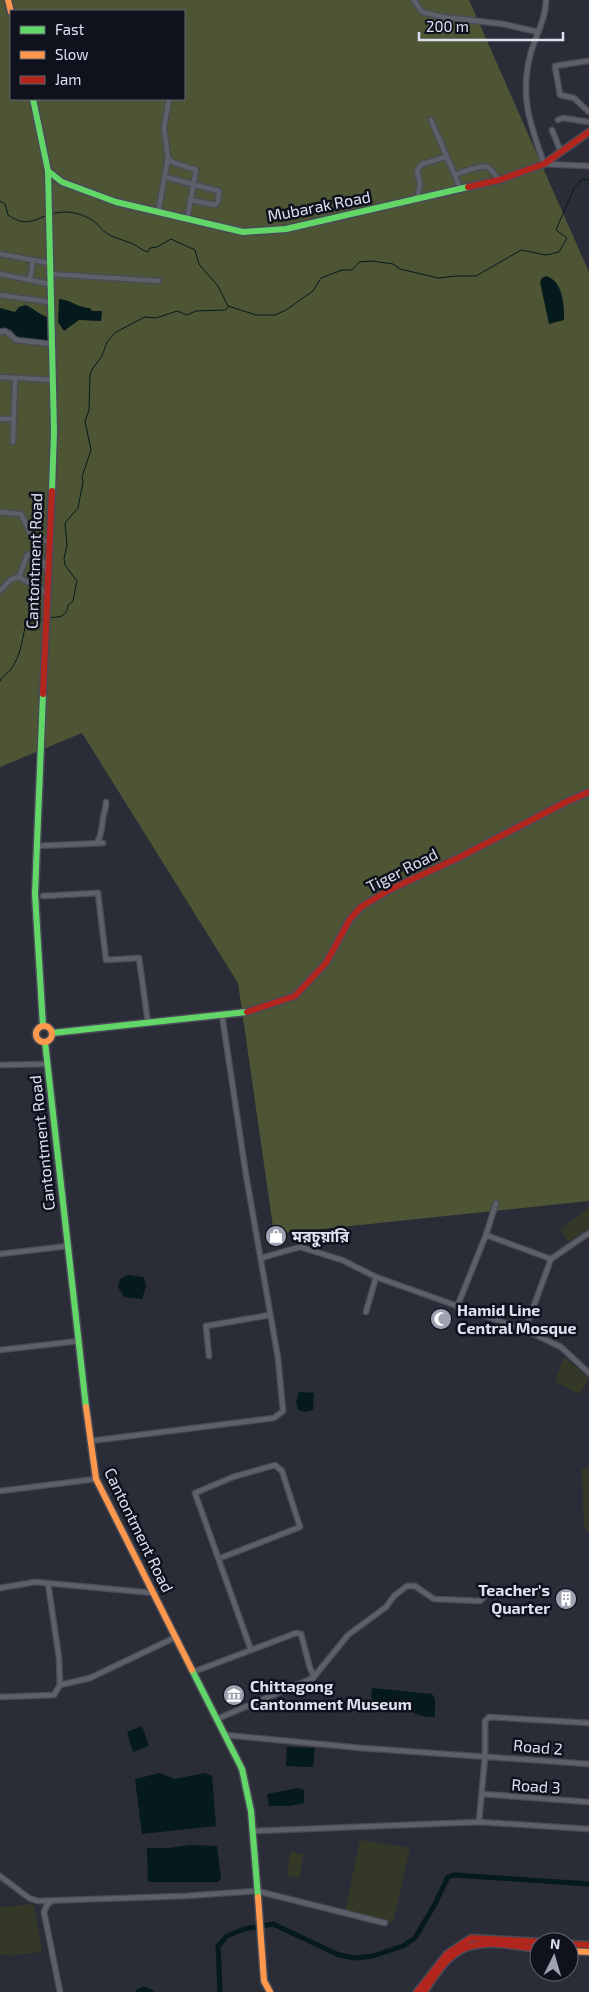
<svg xmlns="http://www.w3.org/2000/svg" width="589" height="1992" font-family="'Exo 2','Noto Sans Bengali',sans-serif">
  <style>
    .green { fill: #343927 }
    .forest { fill: #4e5535; fill-rule: evenodd }
    .water { fill: #041a1d }
    .lines { fill: none; stroke-linecap: round; stroke-linejoin: round }
    .stream { stroke: #041a1d; stroke-width: 1 }
    .canal { stroke: #041a1d; stroke-width: 5 }
    .street-casing { stroke: #484a55; stroke-width: 7 }
    .fast-casing { stroke: #484a55; stroke-width: 9 }
    .slow-casing { stroke: #484a55; stroke-width: 9 }
    .jam-casing { stroke: #484a55; stroke-width: 9 }
    .street { stroke: #5d5f69; stroke-width: 4.5 }
    .fast { stroke: #63d668; stroke-width: 6 }
    .slow { stroke: #ff974d; stroke-width: 6 }
    .jam { stroke: #b3261e; stroke-width: 6 }
    .labels { text-anchor: middle; stroke-width: 5; stroke-linejoin: round; paint-order: stroke }
    .street-label { font-size: 16px; fill: #dde0ef; stroke: #0f121c }
    .poi-label { font-size: 16px; font-weight: bold; fill: #dde0ef; stroke: #0f121c; text-anchor: start }
  </style>
  <rect width="100%" height="100%" fill="#2a2c38"/>
  <g class="green">
    <path d="M589 1207V1228L569 1242 560 1229Z"/>
    <path d="M564 1357 589 1378 580 1394 555 1382Z"/>
    <path d="M589 1468V1532L584 1527 582 1469Z"/>
    <path d="M360 1840 410 1848 393 1923 345 1912Z"/>
    <path d="M290 1852 303 1854 300 1878 287 1876Z"/>
    <path d="M34 1904 42 1952 8 1956 0 1954V1907Z"/>
  </g>
  <path class="forest" d="M0 0H469L589 272V1201L274 1234 238 983 82 733 0 767ZM11 11H184V99H11Z"/>
  <g class="water">
    <path d="M546 276C563 281 564 304 564 320L549 324 540 282 542 278Z"/>
    <path d="M59 299C71 300 79 308 90 308L92 311H102L101 321 79 320 64 331 58 322Z"/>
    <path d="M26 305C34 309 39 314 47 317L50 341 45 342 18 338 11 330 0 328V308L15 312 19 307Z"/>
    <path d="M127 1275 144 1277 146 1287 142 1299 124 1297 118 1287 120 1279Z"/>
    <path d="M299 1392 314 1393 313 1410 305 1412 298 1410 296 1402Z"/>
    <path d="M372 1688 432 1694 435 1699V1717C422 1718 412 1712 400 1706L386 1711 378 1709 371 1697Z"/>
    <path d="M142 1726 149 1746 133 1752 127 1732Z"/>
    <path d="M287 1747 315 1748 313 1767 286 1766Z"/>
    <path d="M160 1773 175 1779 205 1773 212 1776 216 1826 142 1834 135 1779Z"/>
    <path d="M298 1788 304 1790V1803L290 1806H269L267 1794Z"/>
    <path d="M191 1845 217 1846 221 1879 218 1882H148L147 1848H168Z"/>
  </g>
  <g class="lines">
    <g class="stream">
      <path d="M0 201 5 204 8 215C24 225 28 223 45 216"/>
      <path d="M51 214C65 210 79 212 92 220 97 223 101 229 106 233 115 239 126 240 135 245 140 248 142 250 148 252L150 248 157 247 171 239 195 250 199 264 218 286 228 306 256 315H275L286 310 313 291 321 278 342 270H352L359 262 372 261 393 264 400 269 438 278 456 276H476L521 250 546 255 559 252 567 238 556 230 574 188 582 179 589 180"/>
      <path d="M50 618C61 616 66 618 68 605L73 601 77 581 65 565 64 559 67 545 65 523 78 508 83 482 82 477 91 450 85 421 89 410 90 374 93 368 102 356 107 342 116 332 145 317 156 318 177 311 187 315 196 311 225 310 228 307"/>
      <path d="M0 681C4 674 7 675 11 669 20 657 22 642 25 627L28 623 43 620"/>
    </g>
    <g class="canal">
      <path d="M138 1992 144 1989 151 1992"/>
      <path d="M220 1992 218 1946 227 1936 244 1929 273 1924 339 1955 355 1958 373 1956 403 1946 415 1938 435 1904 448 1877 454 1875 589 1884"/>
    </g>
    <g class="street-casing">
      <g id="street">
        <path d="M414 0 422 12 443 17 503 24 538 32"/>
        <path d="M546 0C546 18 536 35 531 52 519 96 530 123 544 164L589 166"/>
        <path d="M587 61 555 66 560 95 574 98 589 112"/>
        <path d="M431 120 461 190"/>
        <path d="M558 120 563 118 589 122"/>
        <path d="M552 130 561 152"/>
        <path d="M168 158 172 162 196 170 187 220"/>
        <path d="M455 176C459 172 482 165 487 167 492 170 496 176 499 180"/>
        <path d="M165 177 219 191 218 202 215 205 190 200"/>
        <path d="M417 199 420 184 417 170 422 164 446 157"/>
        <path d="M158 213 168 158 164 128 169 99"/>
        <path d="M0 254 49 263"/>
        <path d="M0 274 49 284"/>
        <path d="M49 274 159 281"/>
        <path d="M30 280 33 260"/>
        <path d="M0 295 49 302"/>
        <path d="M0 332 5 331 16 340 51 344"/>
        <path d="M0 377 53 380"/>
        <path d="M0 419H13"/>
        <path d="M13 442 15 378"/>
        <path d="M0 512 21 514 31 535 49 542"/>
        <path d="M19 577 27 555 35 552 39 554 48 572"/>
        <path d="M0 591 10 580 19 577 47 593"/>
        <path d="M97 843C103 831 101 830 103 818 104 813 106 808 106 802"/>
        <path d="M37 846 103 843"/>
        <path d="M43 896 98 893 106 960 139 958 148 1023"/>
        <path d="M0 1065 47 1064"/>
        <path d="M486 1235 496 1203"/>
        <path d="M0 1254 68 1246"/>
        <path d="M261 1258 300 1247 342 1260 376 1277 525 1330 561 1347 589 1373"/>
        <path d="M457 1307 486 1235 551 1259"/>
        <path d="M366 1312 376 1277"/>
        <path d="M525 1330 551 1259 589 1233"/>
        <path d="M0 1350 79 1341"/>
        <path d="M209 1356 206 1326 270 1315"/>
        <path d="M90 1441 274 1418 283 1411 278 1358 246 1175 222 1015"/>
        <path d="M0 1491 96 1479"/>
        <path d="M223 1557 300 1527 282 1471 275 1465 233 1477 195 1493 251 1650"/>
        <path d="M0 1588 35 1582 154 1593"/>
        <path d="M193 1672 296 1633 301 1634 310 1668 313 1674V1678"/>
        <path d="M60 1685 90 1678 176 1637"/>
        <path d="M0 1697 54 1695 60 1685 59 1658 48 1583"/>
        <path d="M217 1719 313 1678 348 1635 386 1607 394 1596 407 1586H415L434 1599 480 1601 486 1595"/>
        <path d="M225 1735 361 1748 589 1764"/>
        <path d="M482 1794 589 1802"/>
        <path d="M479 1822 485 1756V1721L489 1717 589 1723"/>
        <path d="M252 1831 479 1822 589 1829"/>
        <path d="M0 1876 29 1898 38 1901 185 1896 257 1891 385 1923"/>
        <path d="M52 1901 47 1905 44 1912 60 1992"/>
      </g>
    </g>
    <g class="fast-casing">
      <g id="fast">
        <path d="M33 99 48 171 54 431 52 491"/>
        <path d="M48 171 62 182 116 202 243 232 286 229 468 187"/>
        <path d="M43 1026 35 894 43 694"/>
        <path d="M52 1033 247 1012"/>
        <path d="M45 1042 86 1407"/>
        <path d="M192 1670 242 1769 251 1811 258 1897"/>
      </g>
    </g>
    <g class="slow-casing">
      <g id="slow">
        <path d="M8 0 11 12"/>
        <circle cx="44" cy="1034" r="8"/>
        <path d="M86 1407 96 1479 192 1670"/>
        <path d="M258 1897 264 1981 270 1992"/>
        <path d="M569 1951 589 1952"/>
      </g>
    </g>
    <g class="jam-casing">
      <g id="jam">
        <path d="M468 187 499 180 544 164 589 132"/>
        <path d="M43 694 52 491"/>
        <path d="M247 1012 295 996 326 963 350 919 361 907 389 890 458 858 566 802 589 792"/>
        <path d="M569 1944 589 1945"/>
        <path d="M417 1992 447 1954 471 1938 543 1942"/>
        <path d="M424 1992C433 1979 442 1963 456 1953 478 1937 514 1946 539 1949"/>
      </g>
    </g>
    <use href="#street" class="street"/>
    <use href="#fast" class="fast"/>
    <use href="#slow" class="slow"/>
    <use href="#jam" class="jam"/>
  </g>
  <defs>
    <g id="shop-disc" transform="scale(1.125)"><circle r="9.5" fill="#9ea1af" stroke="#0f121c"/><path d="M-5-2.5h2.3a2.7 3.5 0 0 1 5.4 0H5L5.5 6h-11ZM-1.5-2.5h3a1.5 2.3 0 0 0-3 0Z" fill="#fff"/></g>
    <g id="mosque-disc" transform="scale(1.125)"><circle r="9.5" fill="#9ea1af" stroke="#0f121c"/><path d="M3.5-4.9A6 6 0 1 0 3.5 4.9A5 5 0 1 1 3.5-4.9Z" fill="#fff"/></g>
    <g id="building-disc" transform="scale(1.125)"><circle r="9.5" fill="#9ea1af" stroke="#0f121c"/><path d="M-4-6H4V6H1V3H-1V6H-4ZM-2.5-4.3h1.7v1.8h-1.7ZM.8-4.3h1.7v1.8H.8ZM-2.5-1h1.7V.8h-1.7ZM.8-1h1.7V.8H.8Z" fill="#fff"/></g>
    <g id="museum-disc" transform="scale(1.125)"><circle r="9.5" fill="#9ea1af" stroke="#0f121c"/><path d="M0-6L6-3V-2H-6V-3ZM-5-1h2V3h-2ZM-1-1h2V3h-2ZM3-1h2V3H3ZM-6 4H6V6H-6Z" fill="#fff"/></g>
  </defs>
  <g fill-rule="evenodd">
    <use href="#shop-disc" x="276" y="1236"/>
    <use href="#mosque-disc" x="441" y="1319"/>
    <use href="#building-disc" x="566" y="1599"/>
    <use href="#museum-disc" x="234" y="1695"/>
  </g>
  <g class="labels">
    <g class="street-label">
      <text transform="translate(319 206) rotate(-11)" y="6">Mubarak Road</text>
      <text transform="translate(34 561) rotate(-88)" y="6">Cantontment Road</text>
      <text transform="translate(402 870) rotate(-27)" y="6">Tiger Road</text>
      <text transform="translate(42 1143) rotate(-96)" y="6">Cantontment Road</text>
      <text transform="translate(139 1530) rotate(64)" y="6">Cantontment Road</text>
      <text transform="translate(538 1747) rotate(5)" y="6">Road 2</text>
      <text transform="translate(536 1786) rotate(4)" y="6">Road 3</text>
    </g>
    <g class="poi-label">
      <text x="292" y="1242">মরচুয়ারি</text>
      <text x="457" y="1316">Hamid Line<tspan x="457" dy="18">Central Mosque</tspan></text>
      <text x="550" y="1596" text-anchor="end">Teacher's<tspan x="550" dy="18">Quarter</tspan></text>
      <text x="250" y="1692">Chittagong<tspan x="250" dy="18">Cantonment Museum</tspan></text>
    </g>
  </g>
  <rect x="10" y="10" width="175" height="90" fill="#0f121c" stroke="#616470"/>
  <rect x="20" y="26" width="25" height="8" fill="#63d668" stroke="#616470"/>
  <text x="55" y="35" font-size="15" fill="#dde0ef">Fast</text>
  <rect x="20" y="51" width="25" height="8" fill="#ff974d" stroke="#616470"/>
  <text x="55" y="60" font-size="15" fill="#dde0ef">Slow</text>
  <rect x="20" y="76" width="25" height="8" fill="#b3261e" stroke="#616470"/>
  <text x="55" y="85" font-size="15" fill="#dde0ef">Jam</text>
  <g transform="translate(554 1957) rotate(5)"><circle r="24" fill="#0f121c" stroke="#616470"/>
  <path d="M0-4L9 19L0 12L-9 19Z" fill="#9ea1af"/>
  <text y="-8" font-size="14" font-weight="bold" text-anchor="middle" fill="#dde0ef">N</text>
  </g>
  <path d="M419 32v8h144v-8" fill="none" stroke="#dde0ef" stroke-width="2.5"/>
  <text x="426" y="32" font-size="15" fill="#dde0ef" stroke="#0f121c" stroke-width="4" paint-order="stroke">200 m</text>
</svg>
